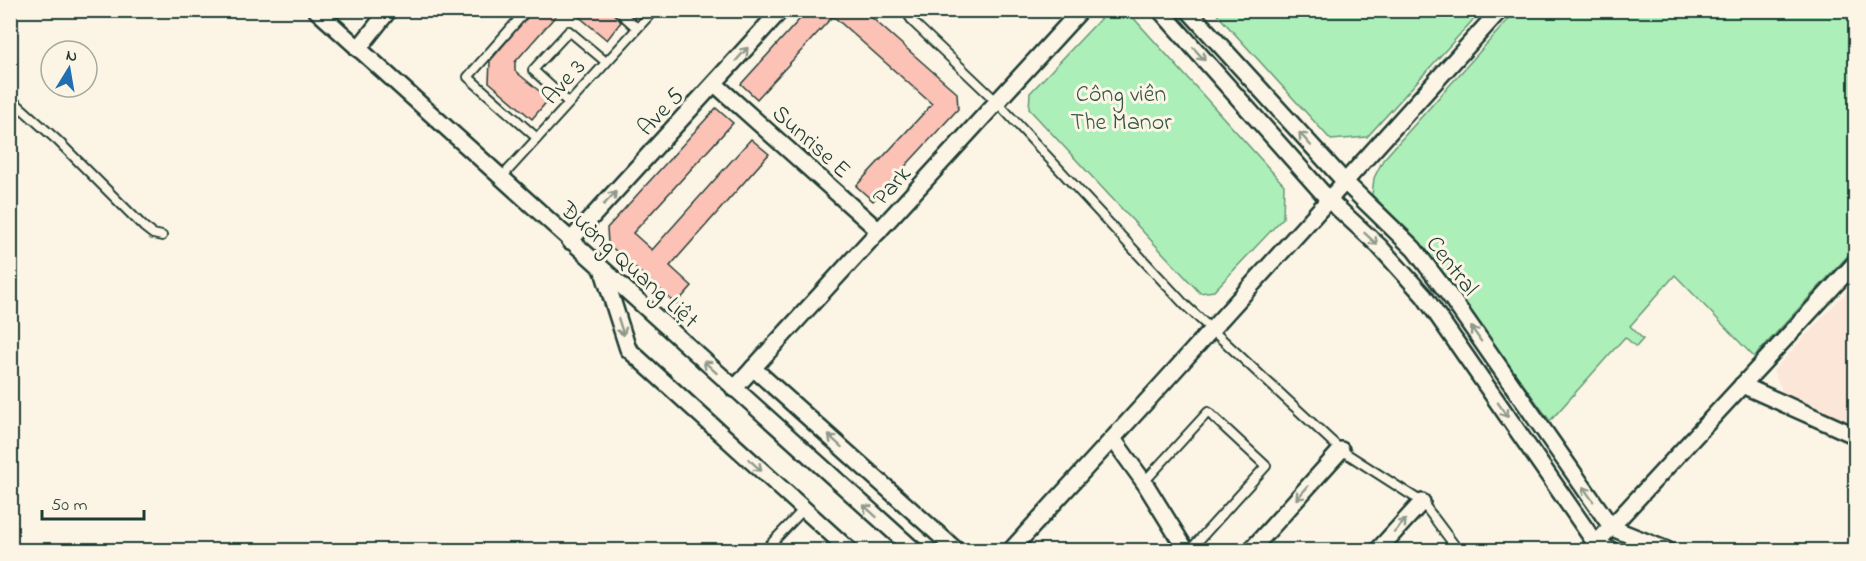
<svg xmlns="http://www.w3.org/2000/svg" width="1866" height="561" font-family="'Indie Flower',sans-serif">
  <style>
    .built { fill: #fce6d7 }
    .green { fill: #adefb9; stroke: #669676; stroke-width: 1.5 }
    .building { fill: #fdc2b6; stroke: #1f3d34; stroke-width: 1.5 }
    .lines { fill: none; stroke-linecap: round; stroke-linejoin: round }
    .lane-casing { stroke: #1f3d34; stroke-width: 12 }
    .street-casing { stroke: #1f3d34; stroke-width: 20 }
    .lane { stroke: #fcf5e5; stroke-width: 8 }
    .street { stroke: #fcf5e5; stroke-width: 15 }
    .oneway { stroke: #8e998c }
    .labels { text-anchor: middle; stroke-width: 6; stroke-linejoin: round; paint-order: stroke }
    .street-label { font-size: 24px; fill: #1f3d34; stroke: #fcf5e5 }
    .park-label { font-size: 24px; fill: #345848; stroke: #fcf5e5 }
  </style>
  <rect width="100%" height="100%" fill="#fcf5e5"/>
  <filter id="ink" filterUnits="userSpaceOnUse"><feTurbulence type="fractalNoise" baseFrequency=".0167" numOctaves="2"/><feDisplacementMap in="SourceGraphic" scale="12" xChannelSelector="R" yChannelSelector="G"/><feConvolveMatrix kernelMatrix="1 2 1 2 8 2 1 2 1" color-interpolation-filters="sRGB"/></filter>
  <g filter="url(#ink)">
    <path class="built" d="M1855 282V430L1786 399 1773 371Z"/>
    <g class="green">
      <path d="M1214 11H1481L1367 137 1331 140Z"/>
      <path d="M1516 11H1855V248L1754 357 1675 275 1630 326 1643 339 1636 347 1625 337 1550 421 1418 240 1372 195 1374 178 1383 160Z"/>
      <path d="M1129 13 1284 185 1283 218 1214 291 1200 293 1029 109 1030 93 1104 15Z"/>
    </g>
    <g class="building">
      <path d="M533 10H561L515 62V71L549 99 532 119 489 82 490 61Z"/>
      <path d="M571 10H611L621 22 607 40Z"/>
      <path d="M808 10H863L957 93 958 109 873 201 856 186 932 104 833 16 757 99 741 84Z"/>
      <path d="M716 108 733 123 633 233 652 250 751 139 769 154 670 266 692 286 676 304 608 244 607 228Z"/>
    </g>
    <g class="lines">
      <g class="lane-casing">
        <g id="lane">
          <path d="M527 10 468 77 537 138"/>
          <path d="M617 10 637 28"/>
          <path d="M905 10 914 23 997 102 1184 304 1341 450 1422 502 1458 550"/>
          <path d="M10 98 58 141 144 227 153 234 162 236"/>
          <path d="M569 103 533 70 569 31 606 62"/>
          <path d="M501 178 654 10"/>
          <path d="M1144 482 1208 412 1266 466 1190 550"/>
          <path d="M765 550 804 509"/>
        </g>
      </g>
      <g class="street-casing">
        <g id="street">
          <path d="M316 10 914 550"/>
          <path d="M1160 10 1328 199 1379 246 1424 296 1596 544 1611 550"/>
          <path d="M1188 10 1345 182 1414 249 1452 299 1612 528 1667 550"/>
          <path d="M358 49 389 10"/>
          <path d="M715 84 879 231"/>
          <path d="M570 241 781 10"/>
          <path d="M603 271 628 349 849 550"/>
          <path d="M753 368 956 550"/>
          <path d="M1742 385 1856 436"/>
          <path d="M734 389 1081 10"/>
          <path d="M1113 439 1144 482 1186 550"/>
          <path d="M1011 550C1175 371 1337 191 1500 10"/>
          <path d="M1251 550 1341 450"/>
          <path d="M1378 550 1422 502"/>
          <path d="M1590 550 1856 262"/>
        </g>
      </g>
      <use href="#lane" class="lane"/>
      <use href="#street" class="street"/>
    </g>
    <defs><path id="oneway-shaft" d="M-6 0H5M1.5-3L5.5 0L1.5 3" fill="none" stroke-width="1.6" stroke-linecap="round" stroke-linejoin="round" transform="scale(1.5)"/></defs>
    <g class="oneway">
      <use href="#oneway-shaft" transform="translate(742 54) rotate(-48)"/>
      <use href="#oneway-shaft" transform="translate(1199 54) rotate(48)"/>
      <use href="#oneway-shaft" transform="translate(1305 139) rotate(-132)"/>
      <use href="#oneway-shaft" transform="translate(610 198) rotate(-47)"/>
      <use href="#oneway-shaft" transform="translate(1371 239) rotate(43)"/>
      <use href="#oneway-shaft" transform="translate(621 327) rotate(72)"/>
      <use href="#oneway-shaft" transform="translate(1476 334) rotate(-125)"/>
      <use href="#oneway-shaft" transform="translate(710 367) rotate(-138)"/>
      <use href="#oneway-shaft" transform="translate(1503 410) rotate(55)"/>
      <use href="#oneway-shaft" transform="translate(835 441) rotate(-138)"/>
      <use href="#oneway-shaft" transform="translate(755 465) rotate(42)"/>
      <use href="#oneway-shaft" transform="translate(1302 493) rotate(132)"/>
      <use href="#oneway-shaft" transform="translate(1588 494) rotate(-125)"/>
      <use href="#oneway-shaft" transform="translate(870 511) rotate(-138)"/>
      <use href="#oneway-shaft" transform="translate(1400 526) rotate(-48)"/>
    </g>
  </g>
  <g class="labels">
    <g class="street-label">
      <text transform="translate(563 81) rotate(-48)" y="8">Ave 3</text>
      <text transform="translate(660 111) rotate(-47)" y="8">Ave 5</text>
      <text transform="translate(812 141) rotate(42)" y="8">Sunrise E</text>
      <text transform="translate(891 185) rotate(-48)" y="8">Park</text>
      <text transform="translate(630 264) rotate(42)" y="8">Đường Quang Liệt</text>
      <text transform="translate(1453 265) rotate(52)" y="8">Central</text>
    </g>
    <g class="park-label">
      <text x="1121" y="101">Công viên<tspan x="1121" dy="28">The Manor</tspan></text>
    </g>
  </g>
  <rect width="1866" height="561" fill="none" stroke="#fcf5e5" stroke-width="36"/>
  <rect x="18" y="18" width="1830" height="525" fill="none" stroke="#1f3d34" stroke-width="2" filter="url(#ink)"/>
  <g transform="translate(69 69) rotate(11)"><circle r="28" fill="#fcf5e5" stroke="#a4ab9e" stroke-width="1.5"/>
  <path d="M0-4.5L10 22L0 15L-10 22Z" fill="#1f6fb2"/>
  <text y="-9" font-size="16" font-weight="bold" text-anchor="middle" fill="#1f3d34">N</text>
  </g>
  <path d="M42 510v9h102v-9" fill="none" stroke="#1f3d34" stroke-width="3"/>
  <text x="51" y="510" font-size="18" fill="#1f3d34" stroke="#fcf5e5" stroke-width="4.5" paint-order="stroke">50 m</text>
</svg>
